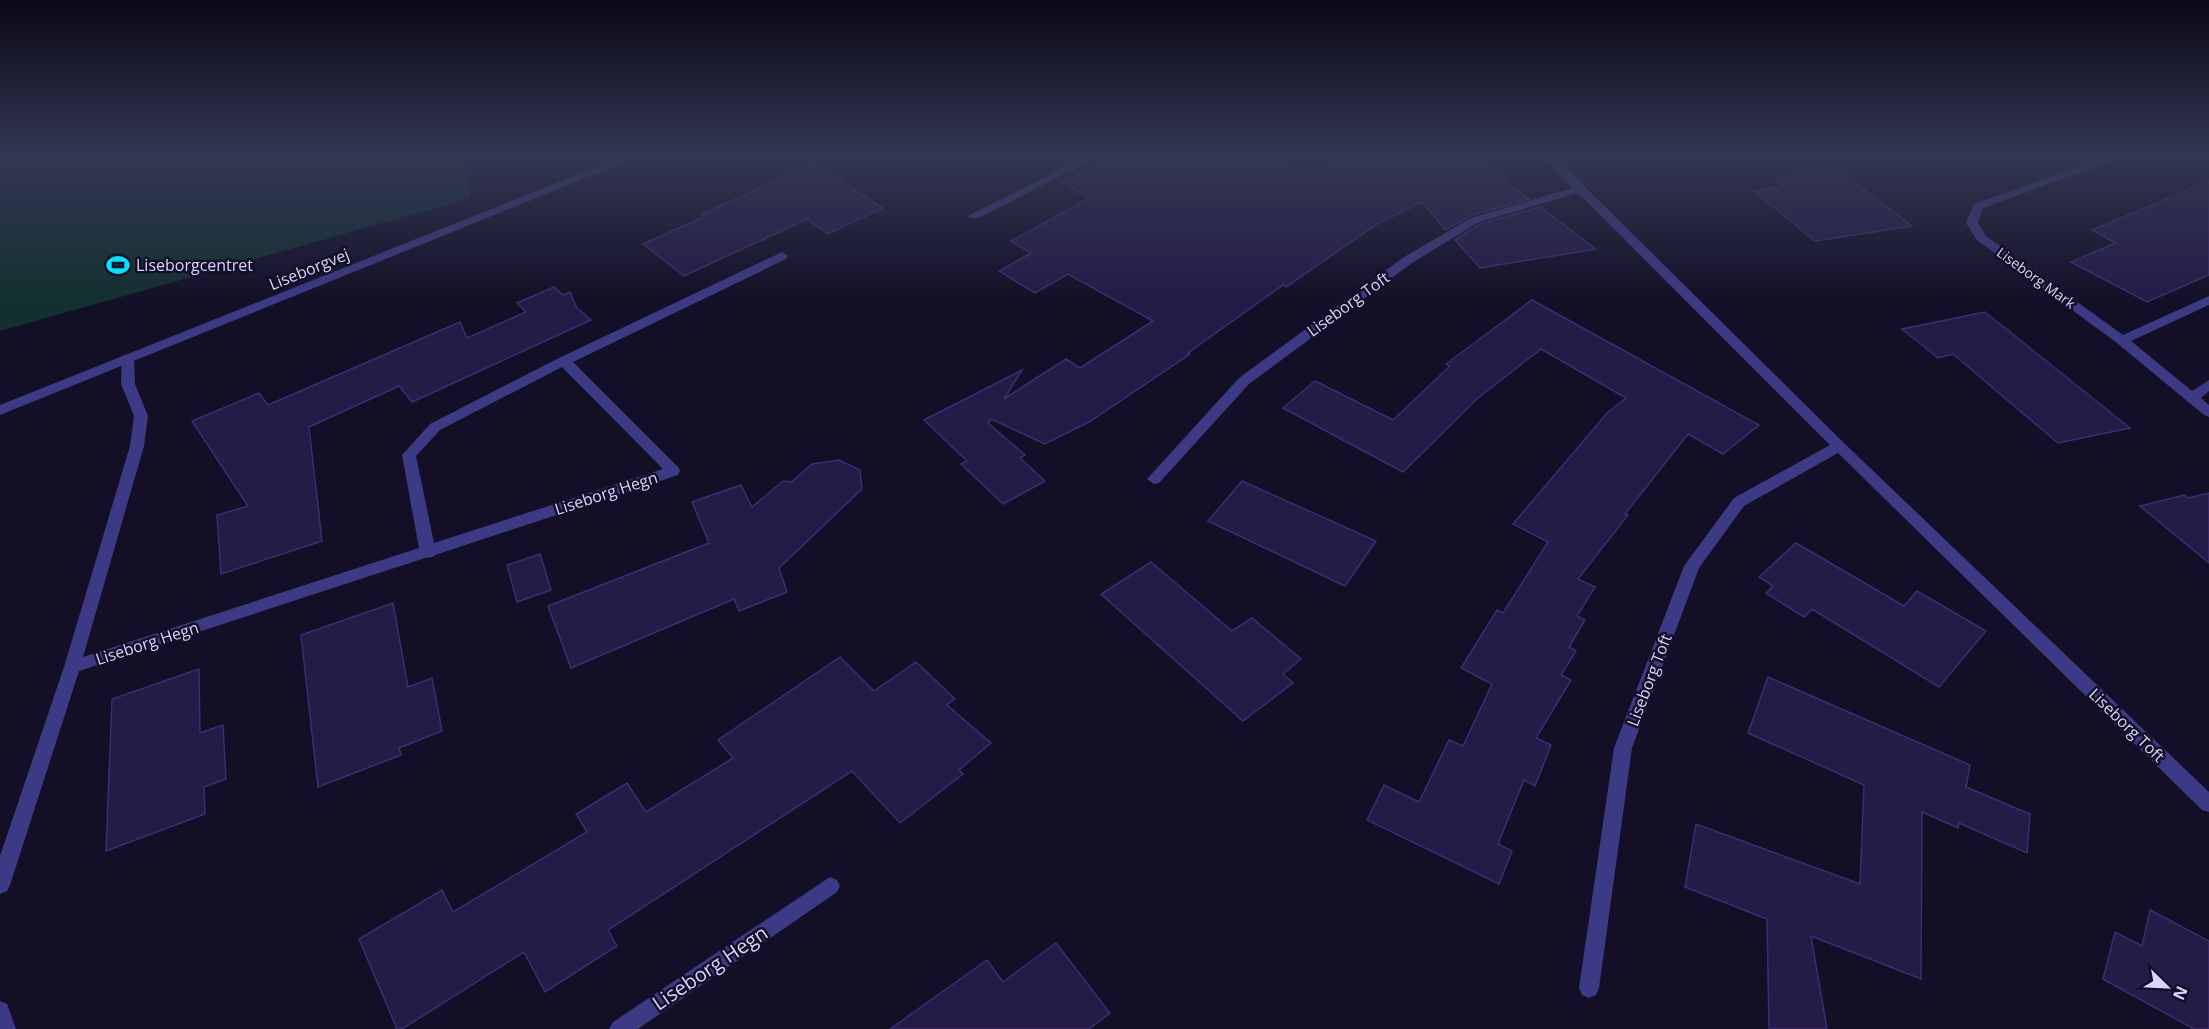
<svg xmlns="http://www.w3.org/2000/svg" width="2209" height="1029" font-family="'Open Sans',sans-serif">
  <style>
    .green { fill: #12302f }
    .building { fill: #241b47; stroke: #3b2d73; stroke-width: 1.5 }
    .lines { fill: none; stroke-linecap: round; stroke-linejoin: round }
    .minor { fill: #3d3a85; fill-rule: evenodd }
    .tertiary { fill: #3d3a85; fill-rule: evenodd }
    .labels { text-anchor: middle; stroke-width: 5; stroke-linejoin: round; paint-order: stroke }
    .far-street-label { font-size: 14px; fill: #d9d4ff; stroke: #130f26 }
    .poi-label { font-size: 16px; fill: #d9d4ff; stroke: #130f26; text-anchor: start }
    .street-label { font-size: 16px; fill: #d9d4ff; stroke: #130f26 }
    .near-street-label { font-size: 20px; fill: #d9d4ff; stroke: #130f26 }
  </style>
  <rect width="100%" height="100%" fill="#130f26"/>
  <path class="green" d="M0 158H470L463 161 471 198 0 331Z"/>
  <g class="building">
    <path d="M1112 158H1272L1309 177 1350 158H1475L1529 199 1470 216 1446 230 1422 202 1377 224 1286 287 1283 285 1188 353 1190 354 1089 422 1045 444 991 419 988 423 1025 455 1020 458 1045 481 1003 504 961 464 967 461 924 420 1022 370 1004 399 1066 359 1080 368 1153 321 1068 274 1035 293 999 271 1031 253 1011 241 1089 198 1062 182Z"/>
    <path d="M814 164 883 208 828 234 807 219 684 276 643 244 706 216 702 214Z"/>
    <path d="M1837 170 1858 185 1912 226 1815 241 1754 191 1784 186 1776 179Z"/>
    <path d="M2209 181V275L2147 302 2071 262 2116 243 2092 230Z"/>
    <path d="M1540 207 1596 249 1480 268 1455 240 1480 224Z"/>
    <path d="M554 287 563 295 570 292 577 308 591 320 412 402 399 386 309 427 322 541 221 574 217 515 248 506 192 421 259 393 268 405 460 322 467 338 526 312 517 303Z"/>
    <path d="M1532 300 1759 425 1723 454 1688 434 1625 514 1628 515 1578 579 1595 587 1577 616 1585 620 1569 647 1576 651 1561 675 1571 680 1536 738 1551 745 1535 786 1524 780 1498 844 1512 851 1499 884 1367 820 1384 785 1419 802 1449 740 1463 746 1492 684 1461 668 1497 610 1503 613 1548 542 1513 524 1608 412 1626 398 1541 349 1478 398 1403 472 1283 408 1315 381 1393 420 1450 366 1446 364Z"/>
    <path d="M1985 312 2130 428 2058 443 1953 354 1938 358 1902 329Z"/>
    <path d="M839 460 860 470 862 489 779 568 787 592 739 611 734 599 571 668 548 606 709 543 692 502 741 485 752 507 783 481 791 482 812 464Z"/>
    <path d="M1242 481 1376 541 1345 586 1208 521Z"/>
    <path d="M2209 493V563L2140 506 2184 495 2188 498Z"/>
    <path d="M1796 543 1904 606 1917 591 1986 631 1939 687 1812 609 1804 617 1766 593 1773 586 1759 577Z"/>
    <path d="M540 554 551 590 517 602 507 565Z"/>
    <path d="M1151 562 1232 631 1252 618 1301 659 1283 674 1293 683 1243 721 1101 594Z"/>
    <path d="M393 603 408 687 432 678 442 731 399 748 401 755 318 787 301 635Z"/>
    <path d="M840 657 874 691 916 662 955 699 947 705 991 743 959 770 963 774 900 823 852 771 608 930 617 946 545 992 524 952 402 1029H397L359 939 442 890 453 912 587 832 576 814 627 783 646 812 733 758 718 740Z"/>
    <path d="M199 669 200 733 223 725 226 779 204 787 205 814 106 851 112 699Z"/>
    <path d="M1768 677 1970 765 1966 787 2030 814 2027 853 1959 823 1958 828 1922 812 1921 979 1811 936 1827 1029H1769L1767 919 1685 887 1696 824 1860 884 1864 785 1748 733Z"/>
    <path d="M2150 910 2209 941V1029H2194L2103 979 2115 932 2142 946Z"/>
    <path d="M1056 943 1110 1013 1089 1029H890L987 960 1003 982Z"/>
  </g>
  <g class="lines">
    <g class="minor">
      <path d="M1083 158H1097L978 218H970L968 216Z"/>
      <path d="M1544 158H1556L1844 443 2209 792V812L2202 810 1838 453 1744 506 1699 568 1632 748 1599 988 1596 995 1589 998 1582 995 1579 988 1614 748 1684 566 1734 498 1830 445 1578 193 1479 222 1412 263 1249 384 1159 483 1154 484 1147 479 1239 378 1404 257 1471 218 1572 188Z"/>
      <path d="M2103 158H2120L1983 208 1978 223 1986 236 2123 335 2209 296V305L2131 341 2192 391 2209 380V391L2201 398 2209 405V417L2204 415 2117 343 1977 240 1966 223 1974 204Z"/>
      <path d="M782 252 788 256 786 259 573 362 678 467 680 471 678 475 435 555 433 557 425 558 79 671 10 885 7 891 0 894V856L64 667 130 446 134 416 121 384 122 356 127 355 134 359 135 384 148 416 144 446 83 657 419 548 402 455 430 424 559 358ZM562 367 663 469 434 543 416 456 440 430Z"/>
      <path d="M830 877 837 880 840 886 837 892 638 1029H609L613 1022Z"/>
      <path d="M0 1001 7 1004 16 1029H0Z"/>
    </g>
    <path class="tertiary" d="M619 158H635L0 415V405Z"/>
  </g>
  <linearGradient id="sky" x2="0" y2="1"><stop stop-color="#0a0815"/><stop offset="0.52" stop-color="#333752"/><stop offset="1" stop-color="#333752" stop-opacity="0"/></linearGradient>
  <rect width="2209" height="303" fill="url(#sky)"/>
  <defs>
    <g id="stadium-bare" transform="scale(1.8)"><path d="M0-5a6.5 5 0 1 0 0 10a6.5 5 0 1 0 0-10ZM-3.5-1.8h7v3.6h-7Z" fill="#00e5ff" stroke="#130f26" stroke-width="2.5" paint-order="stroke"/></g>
  </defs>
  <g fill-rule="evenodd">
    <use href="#stadium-bare" x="118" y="265"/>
  </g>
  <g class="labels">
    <g class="far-street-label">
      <text transform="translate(2036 278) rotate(36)" y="5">Liseborg Mark</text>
    </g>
    <g class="poi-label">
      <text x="136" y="271">Liseborgcentret</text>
    </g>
    <g class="street-label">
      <text transform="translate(309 269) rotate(-22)" y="6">Liseborgvej</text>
      <text transform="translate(1348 304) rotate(-36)" y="6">Liseborg Toft</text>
      <text transform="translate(606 493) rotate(-18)" y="6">Liseborg Hegn</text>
      <text transform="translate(147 643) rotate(-18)" y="6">Liseborg Hegn</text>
      <text transform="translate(1649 680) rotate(-69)" y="6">Liseborg Toft</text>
      <text transform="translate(2127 725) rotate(44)" y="6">Liseborg Toft</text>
    </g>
    <g class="near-street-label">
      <text transform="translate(710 968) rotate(-34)" y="7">Liseborg Hegn</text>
    </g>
  </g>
  <g transform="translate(2167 987) rotate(114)" stroke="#130f26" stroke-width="4.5" paint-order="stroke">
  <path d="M0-4.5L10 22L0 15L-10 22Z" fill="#d9d4ff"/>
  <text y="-9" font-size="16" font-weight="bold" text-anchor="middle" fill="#d9d4ff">N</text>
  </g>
</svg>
